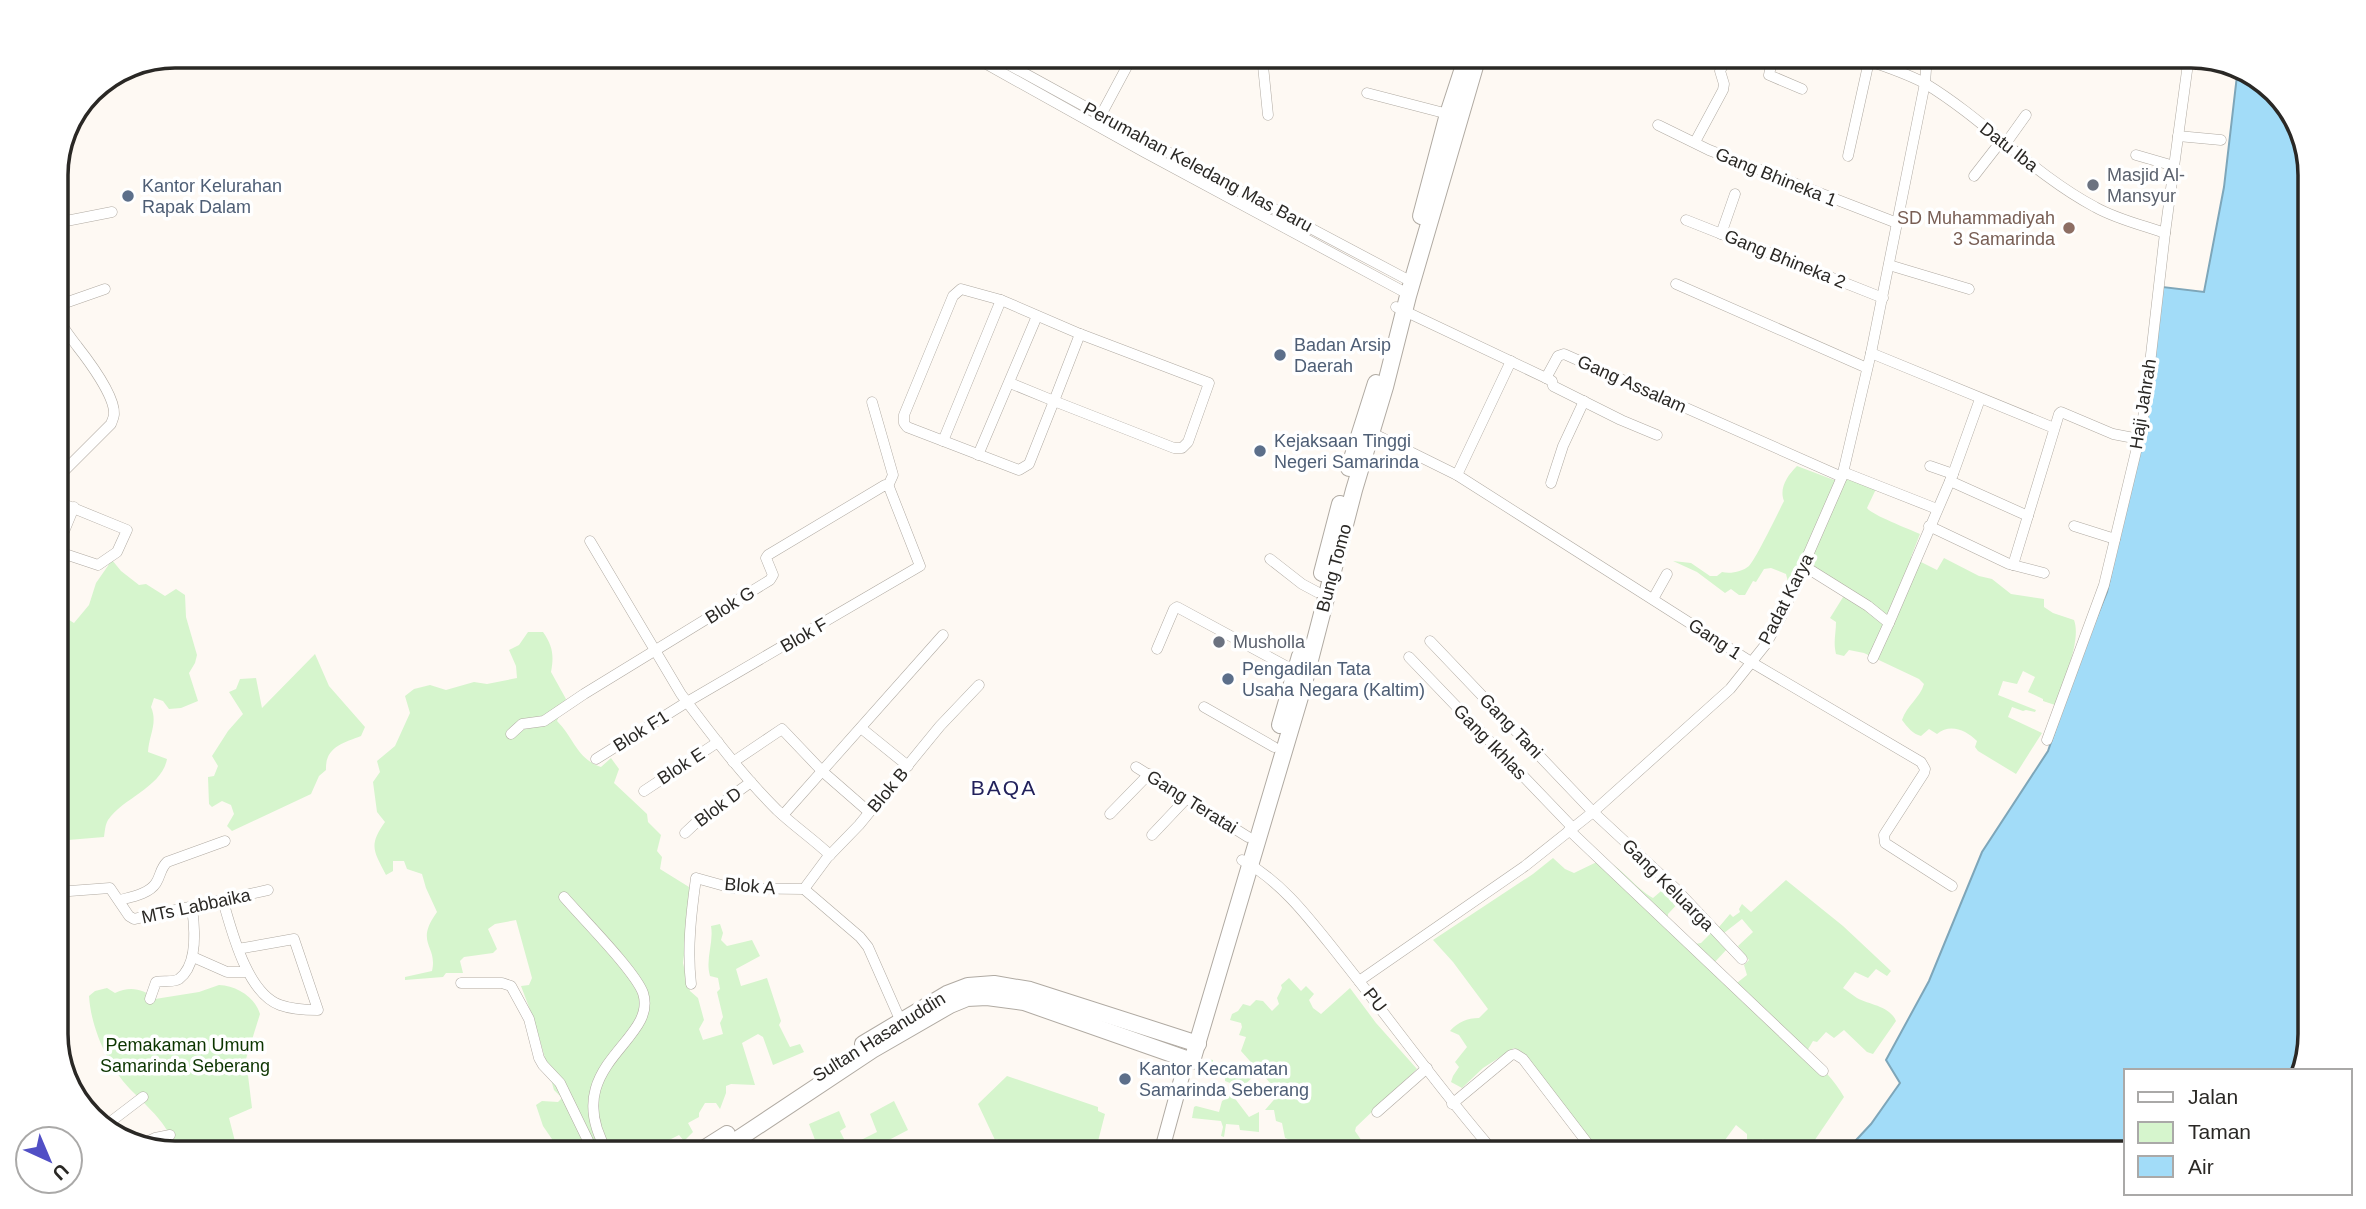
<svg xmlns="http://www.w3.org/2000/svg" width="2366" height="1209" font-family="Helvetica,sans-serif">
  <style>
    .green { fill: #d6f5cd }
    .water { fill: #a2dcf8; stroke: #7ea6b9; stroke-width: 2 }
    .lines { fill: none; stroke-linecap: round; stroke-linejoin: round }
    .river { stroke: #a2dcf8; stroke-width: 16 }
    .street-casing { stroke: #b0aaa2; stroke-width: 11 }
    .secondary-casing { stroke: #b0aaa2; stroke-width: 16 }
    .primary-casing { stroke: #b0aaa2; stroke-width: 18 }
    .street { stroke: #fff; stroke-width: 10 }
    .secondary { stroke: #fff; stroke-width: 14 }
    .primary { stroke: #fff; stroke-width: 16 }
    .worship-dot { fill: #6b7280; stroke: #fff; stroke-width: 2.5 }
    .service-dot { fill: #5c6f8a; stroke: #fff; stroke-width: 2.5 }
    .education-dot { fill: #8d6e63; stroke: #fff; stroke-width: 2.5 }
    .labels { text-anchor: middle; stroke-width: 7; stroke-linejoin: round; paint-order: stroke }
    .street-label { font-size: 18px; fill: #2a2825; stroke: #fff }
    .worship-label { font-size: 18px; fill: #5b616d; stroke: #fff; text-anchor: start }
    .service-label { font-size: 18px; fill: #4e5e75; stroke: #fff; text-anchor: start }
    .education-label { font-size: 18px; fill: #785e54; stroke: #fff; text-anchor: end }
    .park-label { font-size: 18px; fill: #0c3500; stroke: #fff }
    .quarter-label { font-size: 21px; letter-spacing: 2px; fill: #22215b; stroke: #fff }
    .rim { fill: none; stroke: #2a2825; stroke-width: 3.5 }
  </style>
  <rect width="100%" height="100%" fill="#fef9f3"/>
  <g class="green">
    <path d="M1797 466 1834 480 1847 478 1876 489 1867 508C1872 515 1909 529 1920 534L1911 557 1937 570 1944 558 1979 576 1992 579 2011 594 2044 599V607L2053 613 2074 620C2082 641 2062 684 2055 705L2043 701V699L2028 692 2035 677 2023 671 2017 684 2003 681 1998 695 2036 710 2035 712 2026 710 2023 711 2012 707 2008 717 2042 733 2016 774 1978 751 1975 747 1977 741C1966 730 1950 723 1937 734L1929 729 1921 736C1913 734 1907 727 1902 720 1907 705 1920 698 1924 684L1919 679 1864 653 1849 650 1844 656 1836 654C1833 642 1836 634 1836 622L1830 618 1845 594C1826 583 1817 576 1796 574L1788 582 1786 574 1771 568 1764 569 1756 582 1753 581 1745 595H1739L1731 589 1725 593 1697 572 1673 561 1691 563 1710 576H1717L1722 572C1730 574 1742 572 1749 566 1756 559 1778 513 1784 501 1779 488 1787 476 1797 466Z"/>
    <path d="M112 560 121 571 139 585 146 584 165 596 176 589 185 595 186 617 197 655 195 663 189 673 198 701 181 708 169 709 163 701 154 698 151 707C158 723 149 735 148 752L167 759C162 787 123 798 108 820 105 825 105 831 104 837L56 841V612L74 623 89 605 96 583Z"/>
    <path d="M528 632H543C553 646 554 656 551 672L566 699 557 721C574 738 577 759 601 767L611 758 619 769 614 783 647 814 648 822 661 835 657 851 662 857 660 869 689 887 690 910 683 963 690 991 698 998 704 1020 699 1029 703 1040 723 1034 720 1023 723 1017 717 992 720 989 718 978 710 976C705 959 714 943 711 926L720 924 723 933 721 940 727 946 752 940 760 956 736 969 741 986 767 978 781 1021 779 1025 790 1047 800 1044 804 1052 773 1065 763 1037 758 1034 742 1043 755 1085 731 1084 726 1086V1093L720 1109 716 1103H705L699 1113V1117L688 1123 693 1132 684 1141 679 1135 667 1141 669 1146 658 1151 655 1148 642 1153H543L556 1145 543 1126 536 1105 542 1101 558 1102 562 1098 554 1090 535 1023 521 986 529 985 532 978 516 920 495 924 488 929 497 949 493 953 464 957 460 961 463 973H446L443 977 405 980V977L432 971C438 945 414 944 437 912L426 888 422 874 407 869 404 861H393V871L386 875C374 851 368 846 385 822L377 812 373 782 380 772 377 761 395 746 410 713 405 696 414 689 430 685 446 690 474 682 487 684 517 678 516 666 509 650 519 645Z"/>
    <path d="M315 654 329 686 365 727 361 736C343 743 325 747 326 770L319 776 311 794 232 831 227 826 234 814 231 805 222 801 212 807 209 804 208 777 214 776 218 766 212 756 228 731 243 714 229 692 236 689 240 679 256 678 262 708Z"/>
    <path d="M1553 858 1565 869 1574 873 1603 859C1622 867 1635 888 1653 898L1667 886 1682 899 1668 914V921L1695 944 1701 943 1712 932 1728 948 1713 964 1733 986 1747 975 1744 965 1749 960 1738 946 1753 932 1742 919 1724 933 1719 927 1730 914 1733 917 1740 912 1739 909 1742 904 1751 912 1786 880 1843 926 1891 971 1887 976 1876 969 1868 978 1855 972 1843 988C1848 991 1852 995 1857 998 1870 1005 1890 1006 1896 1021L1873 1054 1867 1052 1844 1030 1834 1038 1826 1032 1817 1042 1813 1041 1807 1051C1820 1067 1834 1079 1844 1097L1806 1153H1774L1770 1145 1763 1139 1756 1144 1747 1140V1134L1736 1125 1725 1140 1737 1153H1601L1520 1051 1514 1048 1483 1068 1462 1088 1451 1082 1453 1076 1459 1067 1455 1062 1467 1047 1459 1035 1450 1031C1458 1022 1467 1018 1479 1018L1488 1009 1453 962 1433 940 1533 874Z"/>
    <path d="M1289 978 1301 991 1306 986 1314 994 1309 1000 1313 1008 1321 1014 1350 988 1376 1023 1417 1069 1356 1127 1355 1131 1370 1153H1296L1290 1140 1285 1138 1282 1123 1276 1121 1274 1110H1265L1279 1094 1261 1072 1256 1074 1233 1096 1249 1117 1259 1112V1132L1240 1130 1239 1125 1226 1124 1224 1137 1221 1136 1223 1127 1221 1121 1192 1118 1194 1107 1196 1106 1219 1112 1222 1101C1229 1097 1234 1093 1235 1085L1225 1081V1074L1205 1067 1207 1059 1213 1060V1065L1249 1076 1257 1069 1241 1051 1246 1037 1239 1035 1242 1027 1241 1023 1230 1020 1232 1014 1238 1011 1243 1004 1250 1006 1256 1000 1263 1001 1272 1011 1279 1004 1277 998 1282 988 1281 985Z"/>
    <path d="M219 985C237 986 255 997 260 1014L246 1059 252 1108 229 1118 238 1153H178C167 1124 155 1114 134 1093 109 1069 91 1029 89 996L95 991 107 988 115 993C129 986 143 988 155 999L199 992Z"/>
    <path d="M1007 1076 1098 1107V1111L1105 1114 1095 1153H1029L1027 1149 1019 1153H1008L1005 1146 997 1139 995 1140 978 1104Z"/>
    <path d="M894 1101 908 1130 885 1142 891 1153H866L861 1140 877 1132 870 1114Z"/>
    <path d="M839 1111 846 1127 840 1131 848 1147 840 1153H820L809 1124Z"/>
  </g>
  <path class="water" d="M2238 67 2243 68 2290 109 2310 168V1033L2301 1071H2126V1153H1844L1871 1124 1900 1083 1886 1060 1929 981 1982 852 2048 751 2079 660 2107 592 2129 492 2163 287 2204 292 2224 187Z"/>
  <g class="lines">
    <path class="river" d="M1293 1151 1294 1153"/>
    <g class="street-casing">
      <g id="street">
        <path d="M972 56 1144 152 1408 294"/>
        <path d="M993 56 1197 168 1412 282"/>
        <path d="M1262 56 1268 115"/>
        <path d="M1773 56 1769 75 1802 89"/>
        <path d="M1856 56C1879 65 1905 72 1926 84 1985 120 2033 174 2095 207 2116 219 2142 225 2165 233"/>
        <path d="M1367 93 1448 114"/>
        <path d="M1101 115 1131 59"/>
        <path d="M1658 125 1709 150 1897 223"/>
        <path d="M2178 136 2221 140"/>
        <path d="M1695 142 1723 90 1724 84 1720 71 1728 56"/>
        <path d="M2006 143 2026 115"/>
        <path d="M2136 155 2174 166"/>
        <path d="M1848 156 1869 61"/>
        <path d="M1974 176 2002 140"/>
        <path d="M1686 220 1883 298"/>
        <path d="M56 223 112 212"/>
        <path d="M1721 234 1735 194"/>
        <path d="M1889 265 1969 289"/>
        <path d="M1676 284 1867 368"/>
        <path d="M961 289 1001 300 1080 334 1209 383 1188 442 1182 448H1174L1054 401 1029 464 1019 470 907 427 904 423V415L953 296Z"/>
        <path d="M1396 307 1546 378 1558 356 1564 354 1842 477"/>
        <path d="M1871 353 2054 428"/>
        <path d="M1546 378 1552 381 1553 386 1621 420 1657 435"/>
        <path d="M1010 383 1054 401 1080 334"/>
        <path d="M872 402 893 475 888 486"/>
        <path d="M1368 431 1457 475 1751 662 1921 762 1925 769 1924 773 1884 835 1885 843 1952 886"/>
        <path d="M943 441 1001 300"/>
        <path d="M978 455 1037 316"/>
        <path d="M1930 466 1953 474"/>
        <path d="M1843 472 1937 509"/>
        <path d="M1457 475 1511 361"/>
        <path d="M56 479 111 424C112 421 114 417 114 414 115 396 88 360 77 346 69 335 60 326 59 313L65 303 105 289"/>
        <path d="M1950 481 2028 516"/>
        <path d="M1551 483 1563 446 1584 401"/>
        <path d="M56 501 127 530 117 552 98 565 56 551"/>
        <path d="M1929 526 2009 564 2044 573"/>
        <path d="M2074 526 2115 539"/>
        <path d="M590 541 681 694C711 734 741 774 777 810 794 826 813 839 830 855"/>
        <path d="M56 551 74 507"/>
        <path d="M1270 559 1302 584 1317 592"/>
        <path d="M2013 565 2059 414 2061 412 2113 434 2139 439"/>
        <path d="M1804 566 1868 606 1889 623 1873 658"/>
        <path d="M1653 599 1667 574"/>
        <path d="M1889 623 1953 474 1980 399"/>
        <path d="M1430 641 1593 812 1675 888 1742 959"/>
        <path d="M1157 649 1174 609 1177 607 1295 671"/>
        <path d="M1409 657 1572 827"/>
        <path d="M1204 707 1274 747"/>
        <path d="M861 728 908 766"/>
        <path d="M511 734 522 724 544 721 584 694 770 580 773 575 766 558 768 555 885 485 889 487 920 566 687 702 596 759"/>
        <path d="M2047 740 2104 585 2139 439 2145 407 2165 233 2189 56"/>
        <path d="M733 762 782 729 822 771 869 812"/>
        <path d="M1136 767 1248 837"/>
        <path d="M644 791 718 742"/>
        <path d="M1110 814 1149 774"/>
        <path d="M783 815 943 635"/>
        <path d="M1569 830 1823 1071"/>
        <path d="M685 833 700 819 751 782"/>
        <path d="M1152 835 1186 799"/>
        <path d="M1242 860C1283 882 1311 921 1340 957 1392 1022 1440 1090 1495 1153"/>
        <path d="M804 889 827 858 859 825 940 726 979 685"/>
        <path d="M804 889 860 937 868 947 902 1024"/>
        <path d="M56 892 110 888 129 916 134 919 268 890"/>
        <path d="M564 897C581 917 635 971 643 993 659 1042 556 1065 608 1153"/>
        <path d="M120 900C131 897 149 894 156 883 161 875 160 869 167 862L225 841"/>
        <path d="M223 901C232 932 247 993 280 1005 291 1009 307 1010 318 1010L294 939 238 949"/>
        <path d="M193 957 227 972H247"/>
        <path d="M1359 981 1525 866 1593 812 1730 689 1766 644 1781 617 1842 477 1871 353 1925 83 1927 56"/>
        <path d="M461 983H502L511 986 529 1019 539 1058 543 1065 560 1083 594 1153"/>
        <path d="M691 984C687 949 691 914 696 878L732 888 804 889"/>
        <path d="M150 999 156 982C163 980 173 983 179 979 198 965 195 929 192 908"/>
        <path d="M1452 1104 1511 1055 1515 1054 1523 1059 1595 1153"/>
        <path d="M1377 1112 1427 1068"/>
        <path d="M105 1126 143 1097"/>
        <path d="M140 1145 155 1138 170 1135"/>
      </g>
    </g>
    <g class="secondary-casing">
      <path id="secondary" d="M1161 1153 1187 1058"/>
    </g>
    <g class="primary-casing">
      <g id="primary">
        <path d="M1421 216 1448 114 1467 56"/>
        <path d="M1349 468 1376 383"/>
        <path d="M1322 573 1340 504"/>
        <path d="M1280 725 1300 656"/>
        <path d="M863 1044 947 994 968 986 994 984 1030 990 1198 1044"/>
        <path d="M697 1153 727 1134"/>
        <path d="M717 1153 872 1050 950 1005 967 998 987 997 1024 1002 1192 1061 1303 687 1354 490 1385 387 1408 296 1478 56"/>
      </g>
    </g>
    <use href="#street" class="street"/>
    <use href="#secondary" class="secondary"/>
    <use href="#primary" class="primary"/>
  </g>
  <g class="worship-dot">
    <circle cx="2093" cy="185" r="7"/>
    <circle cx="1219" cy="642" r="7"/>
  </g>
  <g class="service-dot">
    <circle cx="128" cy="196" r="7"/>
    <circle cx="1280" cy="355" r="7"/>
    <circle cx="1260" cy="451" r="7"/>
    <circle cx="1228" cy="679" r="7"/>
    <circle cx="1125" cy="1079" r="7"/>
  </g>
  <circle class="education-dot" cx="2069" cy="228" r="7"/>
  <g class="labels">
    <g class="street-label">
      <text transform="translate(2009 147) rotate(38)" y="6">Datu Iba</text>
      <text transform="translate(1198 167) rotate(28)" y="6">Perumahan Keledang Mas Baru</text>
      <text transform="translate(1776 177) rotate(22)" y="6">Gang Bhineka 1</text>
      <text transform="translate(1785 259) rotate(22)" y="6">Gang Bhineka 2</text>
      <text transform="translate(1632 384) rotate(24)" y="6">Gang Assalam</text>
      <text transform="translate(2143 404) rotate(-81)" y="6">Haji Jahrah</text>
      <text transform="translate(1334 568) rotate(-75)" y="6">Bung Tomo</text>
      <text transform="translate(1786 599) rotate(-63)" y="6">Padat Karya</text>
      <text transform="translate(730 605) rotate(-32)" y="6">Blok G</text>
      <text transform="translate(804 635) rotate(-30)" y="6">Blok F</text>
      <text transform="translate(1715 639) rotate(33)" y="6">Gang 1</text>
      <text transform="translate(1511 726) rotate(46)" y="6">Gang Tani</text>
      <text transform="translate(641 731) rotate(-32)" y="6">Blok F1</text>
      <text transform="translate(1490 742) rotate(46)" y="6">Gang Ikhlas</text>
      <text transform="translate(681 766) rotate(-33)" y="6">Blok E</text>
      <text transform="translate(888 790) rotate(-50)" y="6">Blok B</text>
      <text transform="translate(1192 802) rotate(32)" y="6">Gang Teratai</text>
      <text transform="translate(718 807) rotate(-37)" y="6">Blok D</text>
      <text transform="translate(1668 885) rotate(45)" y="6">Gang Keluarga</text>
      <text transform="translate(750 886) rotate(5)" y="6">Blok A</text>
      <text transform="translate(196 906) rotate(-12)" y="6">MTs Labbaika</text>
      <text transform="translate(1375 1000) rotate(52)" y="6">PU</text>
      <text transform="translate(879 1037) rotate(-32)" y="6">Sultan Hasanuddin</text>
    </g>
    <g class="worship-label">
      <text x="2107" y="181">Masjid Al-<tspan x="2107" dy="21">Mansyur</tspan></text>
      <text x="1233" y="648">Musholla</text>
    </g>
    <g class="service-label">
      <text x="142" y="192">Kantor Kelurahan<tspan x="142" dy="21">Rapak Dalam</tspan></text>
      <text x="1294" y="351">Badan Arsip<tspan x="1294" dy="21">Daerah</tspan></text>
      <text x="1274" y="447">Kejaksaan Tinggi<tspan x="1274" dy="21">Negeri Samarinda</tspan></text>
      <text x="1242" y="675">Pengadilan Tata<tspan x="1242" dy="21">Usaha Negara (Kaltim)</tspan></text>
      <text x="1139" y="1075">Kantor Kecamatan<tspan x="1139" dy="21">Samarinda Seberang</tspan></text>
    </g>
    <g class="education-label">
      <text x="2055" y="224">SD Muhammadiyah<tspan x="2055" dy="21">3 Samarinda</tspan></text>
    </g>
    <g class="park-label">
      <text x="185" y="1051">Pemakaman Umum<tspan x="185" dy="21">Samarinda Seberang</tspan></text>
    </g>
    <g class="quarter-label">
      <text x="1004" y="795">BAQA</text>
    </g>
  </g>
  <path d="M0 0H2366V1209H0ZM175 68H2191A107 107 0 0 1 2298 175V1034A107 107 0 0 1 2191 1141H175A107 107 0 0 1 68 1034V175A107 107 0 0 1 175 68Z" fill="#fff" fill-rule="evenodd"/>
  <path class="rim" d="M175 68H2191A107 107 0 0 1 2298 175V1034A107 107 0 0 1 2191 1141H175A107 107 0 0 1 68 1034V175A107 107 0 0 1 175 68Z"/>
  <rect x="2124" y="1069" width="228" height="126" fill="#ffffff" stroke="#aaa9a8" stroke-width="2"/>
  <rect x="2138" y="1092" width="35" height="10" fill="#ffffff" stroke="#aaa9a8" stroke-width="2"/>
  <text x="2188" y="1104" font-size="21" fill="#2a2825">Jalan</text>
  <rect x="2138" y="1122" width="35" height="21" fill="#d6f5cd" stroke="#aaa9a8" stroke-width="2"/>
  <text x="2188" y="1139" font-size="21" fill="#2a2825">Taman</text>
  <rect x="2138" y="1156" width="35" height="21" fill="#a2dcf8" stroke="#aaa9a8" stroke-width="2"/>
  <text x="2188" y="1174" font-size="21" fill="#2a2825">Air</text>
  <g transform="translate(49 1160) rotate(136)"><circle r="33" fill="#ffffff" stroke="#aaa9a8" stroke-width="2"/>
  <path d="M0-5L12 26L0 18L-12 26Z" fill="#514fc5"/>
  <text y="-10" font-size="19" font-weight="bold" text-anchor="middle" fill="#2a2825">U</text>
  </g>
</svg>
